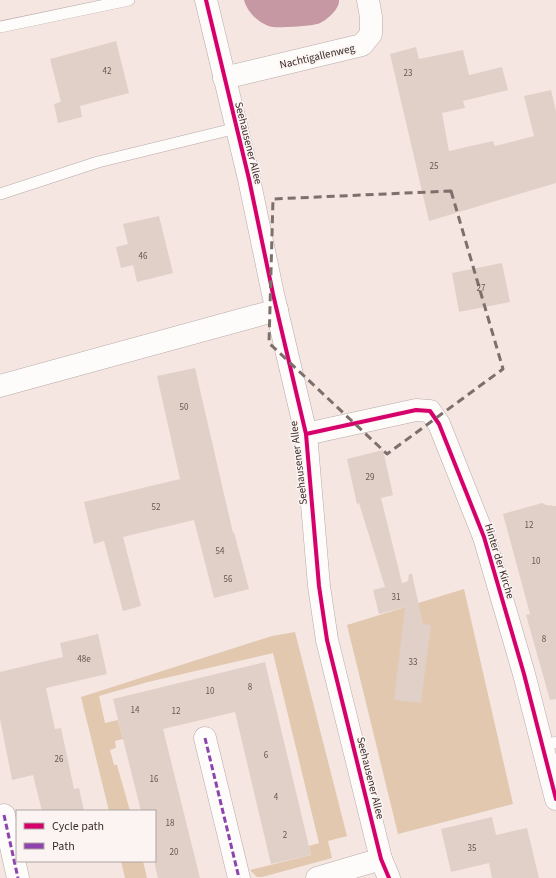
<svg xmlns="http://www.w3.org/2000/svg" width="556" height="878" font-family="'Source Sans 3',sans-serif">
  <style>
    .green { fill: #e1c8af }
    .water { fill: #c598a4 }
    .building { fill: #e1d0c8 }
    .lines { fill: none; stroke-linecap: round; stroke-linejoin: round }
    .lane-casing { stroke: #b6aaa6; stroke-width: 12 }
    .street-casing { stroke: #b6aaa6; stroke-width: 23 }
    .secondary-casing { stroke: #b6aaa6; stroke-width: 23 }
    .lane { stroke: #fefbfb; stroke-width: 11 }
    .street { stroke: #fefbfb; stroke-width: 22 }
    .secondary { stroke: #fefbfb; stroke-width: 22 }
    .quiet { stroke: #8e44ad; stroke-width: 3; stroke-dasharray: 6 3; stroke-linecap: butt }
    .cycleway-casing { stroke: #fbf4f2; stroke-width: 6 }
    .cycleway { stroke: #d6006c; stroke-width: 4 }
    .marked { fill: none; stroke: #7d6f6b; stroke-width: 3; stroke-dasharray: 8 5; stroke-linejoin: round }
    .labels { text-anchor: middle; stroke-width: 3; stroke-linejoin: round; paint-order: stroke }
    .number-label { font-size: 9px; fill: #655752 }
    .street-label { font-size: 11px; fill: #3c2f2b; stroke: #fbf4f2 }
  </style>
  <rect width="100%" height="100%" fill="#f5e6e2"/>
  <g class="green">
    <path d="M464 589 513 804 398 834 347 625Z"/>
    <path d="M295 632 347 836 328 841 332 858 262 877H257L250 870 311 855 309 846 319 843 273 653 148 682 99 696 105 723 118 720 123 739 115 741 116 748 110 750 114 765H117L130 811H109L81 697 272 636Z"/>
    <path d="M121 861H143L147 878H125Z"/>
  </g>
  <path class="water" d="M244 0H339C340 9 325 22 317 24 311 26 279 28 273 27 260 25 247 12 244 0Z"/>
  <g class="building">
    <path d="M116 41 129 93 80 106 82 117 58 123 54 104 61 102 50 59Z"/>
    <path d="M416 47 419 59 463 50 469 75 502 67 508 90 463 101 465 108 442 113 449 151 493 141 495 146 534 136 524 96 551 90 556 111V183L429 221 390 54Z"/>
    <path d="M159 216 173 273 137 282 133 265 121 268 116 247 128 244 123 224Z"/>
    <path d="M502 263 510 302 459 312 452 273Z"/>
    <path d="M195 368 233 533 234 532 249 589 214 598 194 520 123 537 141 606 123 611 104 541 94 544 84 502 180 479 157 376Z"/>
    <path d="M383 450 393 495 381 498 402 583 408 581 409 574H412L423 624 431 625 421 703 394 700 405 607 379 614 373 590 385 587 359 503 357 504 347 459Z"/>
    <path d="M542 503 546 505 556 506V699L550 700 526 615 530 614 503 514Z"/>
    <path d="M98 634 107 674 46 688 55 729 61 728 74 789 79 788 84 811H42L33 775 12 780 0 719V672L63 657 60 643Z"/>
    <path d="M265 662 311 855 271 864 235 712 163 729 200 878H158L155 866V811H141L113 699Z"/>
    <path d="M492 817 496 835 527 828 539 878H492L489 863 451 872 441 829Z"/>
  </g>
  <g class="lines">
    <g class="lane-casing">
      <g id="lane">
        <path d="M0 27 129 0"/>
        <path d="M0 194 98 162 237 128"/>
        <path d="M543 747 556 742"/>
      </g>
    </g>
    <g class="street-casing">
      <g id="street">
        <path d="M224 78 362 45 371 34V17L368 0"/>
        <path d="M0 386 277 310"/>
        <path d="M306 434 416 410 430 411 439 424 484 537 524 674 556 799"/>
        <path d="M205 738 239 878"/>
        <path d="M4 815 18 878"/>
        <path d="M317 878 381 859"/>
      </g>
    </g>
    <g class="secondary-casing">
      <path id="secondary" d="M206 0 249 179 273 294 306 434 319 586 327 640 381 859 389 878"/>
    </g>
    <use href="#lane" class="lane"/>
    <use href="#street" class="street"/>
    <use href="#secondary" class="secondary"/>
    <g class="quiet">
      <path d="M205 738 239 878"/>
      <path d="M4 815 18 878"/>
    </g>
    <g class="cycleway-casing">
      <g id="cycleway">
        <path d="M206 0 249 179 273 294 306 434 319 586 327 640 381 859 389 878"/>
        <path d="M306 434 416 410 430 411 439 424 484 537 524 674 556 799"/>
      </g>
    </g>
    <use href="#cycleway" class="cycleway"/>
  </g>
  <path class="marked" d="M451 191 503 369 387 454 269 343 273 199Z"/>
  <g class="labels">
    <g class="number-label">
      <text x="107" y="74">42</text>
      <text x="408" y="76">23</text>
      <text x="434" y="169">25</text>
      <text x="143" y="259">46</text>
      <text x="481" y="291">27</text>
      <text x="184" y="410">50</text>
      <text x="370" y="480">29</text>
      <text x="156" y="510">52</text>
      <text x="529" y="528">12</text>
      <text x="220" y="554">54</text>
      <text x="536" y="564">10</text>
      <text x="228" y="582">56</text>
      <text x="396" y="600">31</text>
      <text x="544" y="642">8</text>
      <text x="84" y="662">48e</text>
      <text x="413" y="665">33</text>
      <text x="250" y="690">8</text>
      <text x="210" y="694">10</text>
      <text x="135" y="713">14</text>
      <text x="176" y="714">12</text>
      <text x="266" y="758">6</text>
      <text x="59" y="762">26</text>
      <text x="154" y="782">16</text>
      <text x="276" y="800">4</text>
      <text x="170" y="826">18</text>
      <text x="285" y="838">2</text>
      <text x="472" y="851">35</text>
      <text x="174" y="855">20</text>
    </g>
    <g class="street-label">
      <text transform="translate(317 56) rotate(-13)" y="4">Nachtigallenweg</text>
      <text transform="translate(249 143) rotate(76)" y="4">Seehausener Allee</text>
      <text transform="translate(298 463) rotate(-97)" y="4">Seehausener Allee</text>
      <text transform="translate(500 561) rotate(73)" y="4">Hinter der Kirche</text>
      <text transform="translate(371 778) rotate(76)" y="4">Seehausener Allee</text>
    </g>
  </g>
  <rect x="16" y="810" width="140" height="52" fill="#fbf4f2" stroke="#afa5a2"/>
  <rect x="24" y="823" width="20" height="6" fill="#d6006c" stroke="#afa5a2"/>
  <text x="52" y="830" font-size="12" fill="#3c2f2b">Cycle path</text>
  <rect x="24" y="843" width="20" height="6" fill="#8e44ad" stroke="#afa5a2"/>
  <text x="52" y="850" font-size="12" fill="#3c2f2b">Path</text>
</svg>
